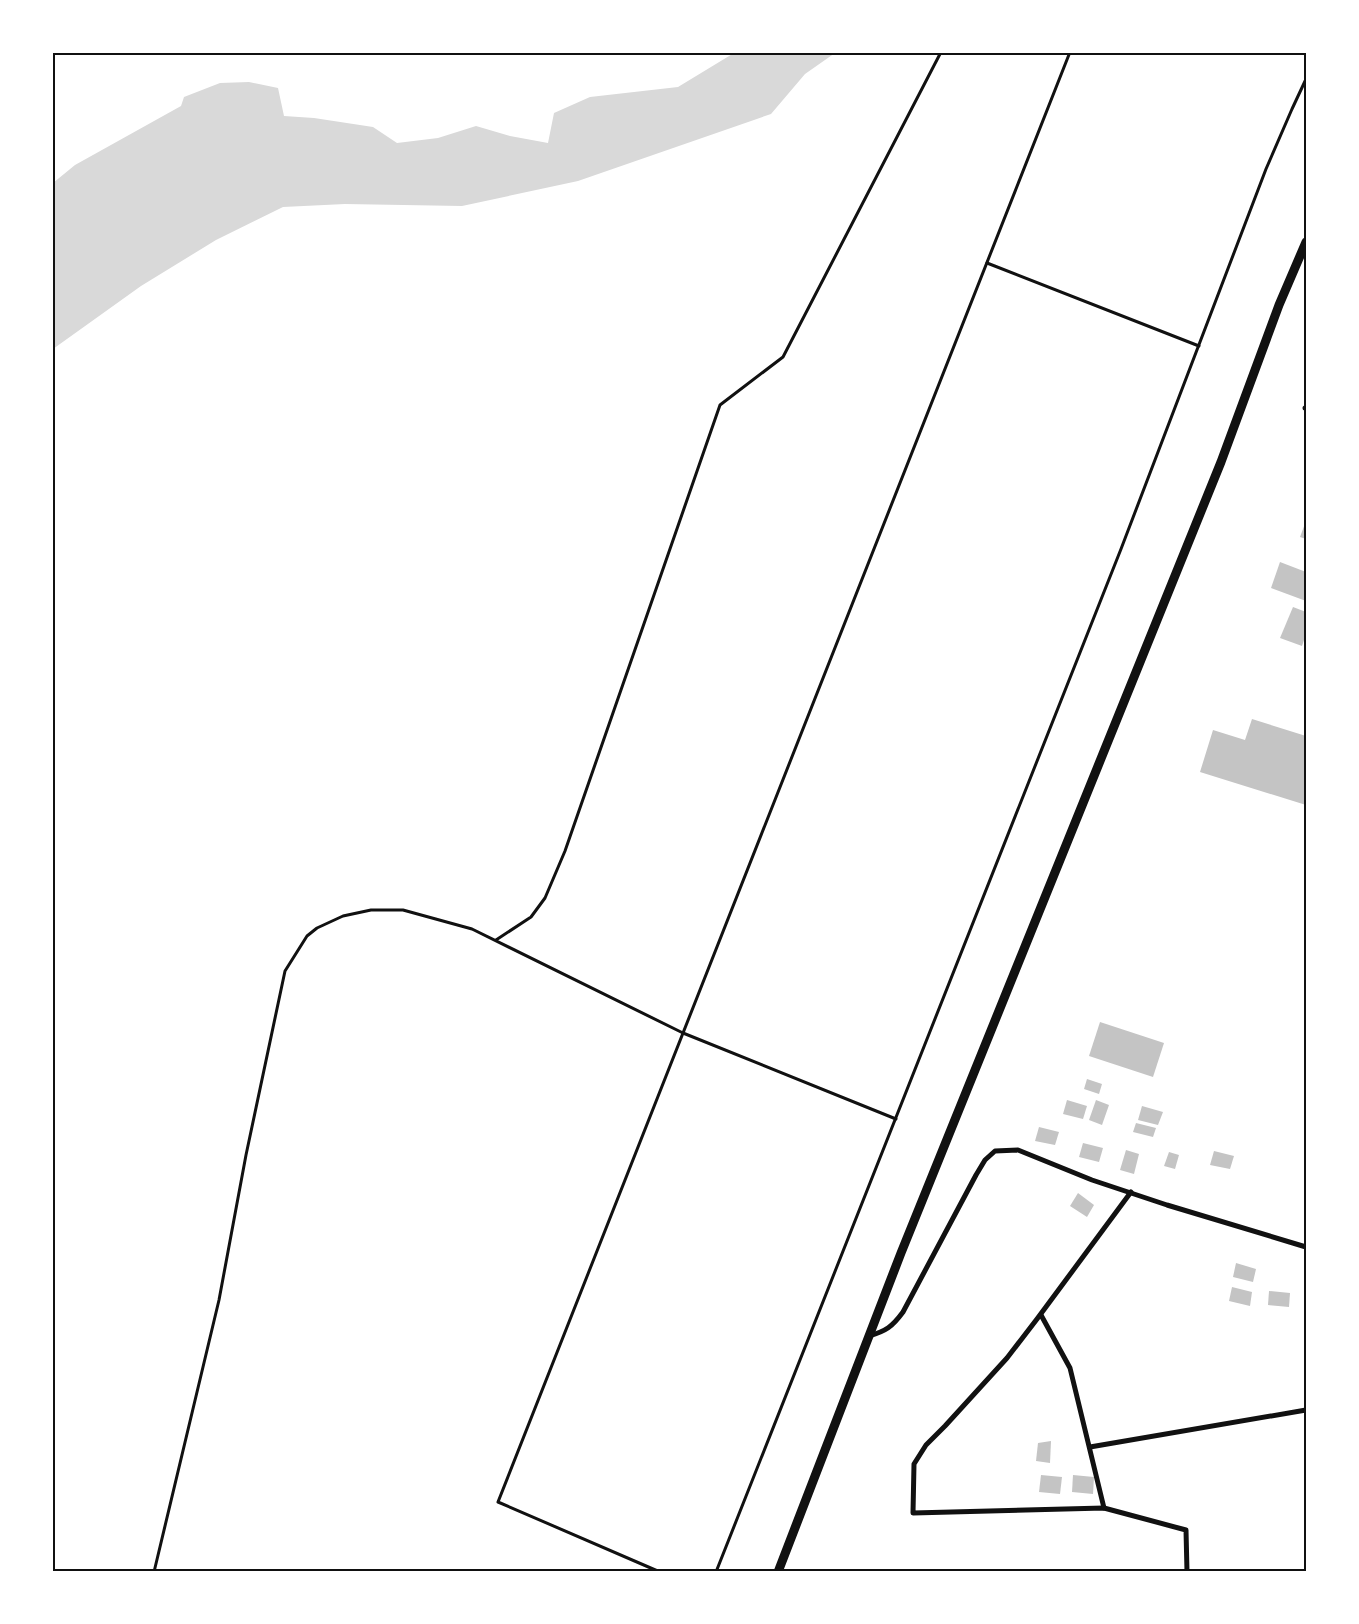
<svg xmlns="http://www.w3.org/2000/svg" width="1359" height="1624" font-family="'Noto Sans',sans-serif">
  <rect width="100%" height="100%" fill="#fff"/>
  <!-- water -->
  <polygon fill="#d9d9d9" points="734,53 835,53 805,74 771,114 578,181 462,206 345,204 283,207 216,240 141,286 53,349 53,183 75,165 181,106 184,97 220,83 249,82 278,88 284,116 314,118 373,127 397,143 438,138 476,126 510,136 548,143 554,113 590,97 678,87"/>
  <!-- building -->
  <g fill="#c4c4c4">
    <polygon points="1306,521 1306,539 1300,537"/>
    <polygon points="1280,562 1306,572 1306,601 1271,588"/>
    <polygon points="1293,607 1306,612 1306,634 1302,646 1280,638"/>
    <polygon points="1252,719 1306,736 1306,805 1200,772 1213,730 1245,740"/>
    <polygon points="1100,1022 1164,1043 1153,1077 1089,1056"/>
    <polygon points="1087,1079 1102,1084 1099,1094 1084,1089"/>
    <polygon points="1067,1100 1087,1106 1083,1119 1063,1114"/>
    <polygon points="1096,1100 1109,1105 1102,1125 1089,1120"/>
    <polygon points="1142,1106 1163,1112 1158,1125 1138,1120"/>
    <polygon points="1136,1123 1156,1128 1153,1137 1133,1132"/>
    <polygon points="1039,1127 1059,1132 1055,1145 1035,1141"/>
    <polygon points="1083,1143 1103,1148 1099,1162 1079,1157"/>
    <polygon points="1126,1150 1139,1154 1134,1174 1120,1170"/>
    <polygon points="1214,1151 1234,1156 1230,1169 1210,1165"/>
    <polygon points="1169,1152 1179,1155 1175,1169 1164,1166"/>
    <polygon points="1078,1193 1094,1205 1087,1217 1070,1206"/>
    <polygon points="1236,1263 1256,1269 1253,1282 1233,1277"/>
    <polygon points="1232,1287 1252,1292 1250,1306 1229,1301"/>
    <polygon points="1269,1291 1290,1293 1289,1307 1268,1305"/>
    <polygon points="1051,1441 1050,1463 1036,1461 1038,1443"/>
    <polygon points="1041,1475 1062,1477 1060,1494 1039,1492"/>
    <polygon points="1073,1475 1094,1477 1093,1494 1072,1492"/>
  </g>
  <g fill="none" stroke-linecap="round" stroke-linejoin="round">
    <!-- service -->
    <g stroke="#111" stroke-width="3">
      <polyline points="987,263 1199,346"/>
      <polyline points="496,940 531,917 545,898 565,851 720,405 783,357 941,52"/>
      <polyline points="154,1572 219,1300 246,1155 285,971 307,936 317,928 343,916 371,910 403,910 472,929 683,1033 896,1119"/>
      <polyline points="660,1572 498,1502 1070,52"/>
      <polyline points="716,1572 1121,549 1266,169 1292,109 1306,79"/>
    </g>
    <!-- minor -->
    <g stroke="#111" stroke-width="5">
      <polyline points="1305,408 1306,408"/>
      <polyline points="1131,1192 1037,1319 1007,1358 945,1426 926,1445 914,1464 913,1513 1104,1508 1186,1530 1187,1572"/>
      <polyline points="1041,1315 1070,1368 1104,1508"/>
      <path d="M869,1336C886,1331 892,1327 903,1312L976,1175L985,1160L995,1151L1018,1150L1092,1180L1167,1205L1306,1247"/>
      <polyline points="1090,1447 1306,1410"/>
    </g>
    <!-- secondary -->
    <polyline stroke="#111" stroke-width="9" points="778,1572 901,1253 1221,462 1279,305 1306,242"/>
  </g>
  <!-- border -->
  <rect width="1359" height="1624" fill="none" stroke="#ffffff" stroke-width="108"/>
  <rect x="54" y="54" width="1251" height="1516" fill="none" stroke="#111" stroke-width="2"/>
</svg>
